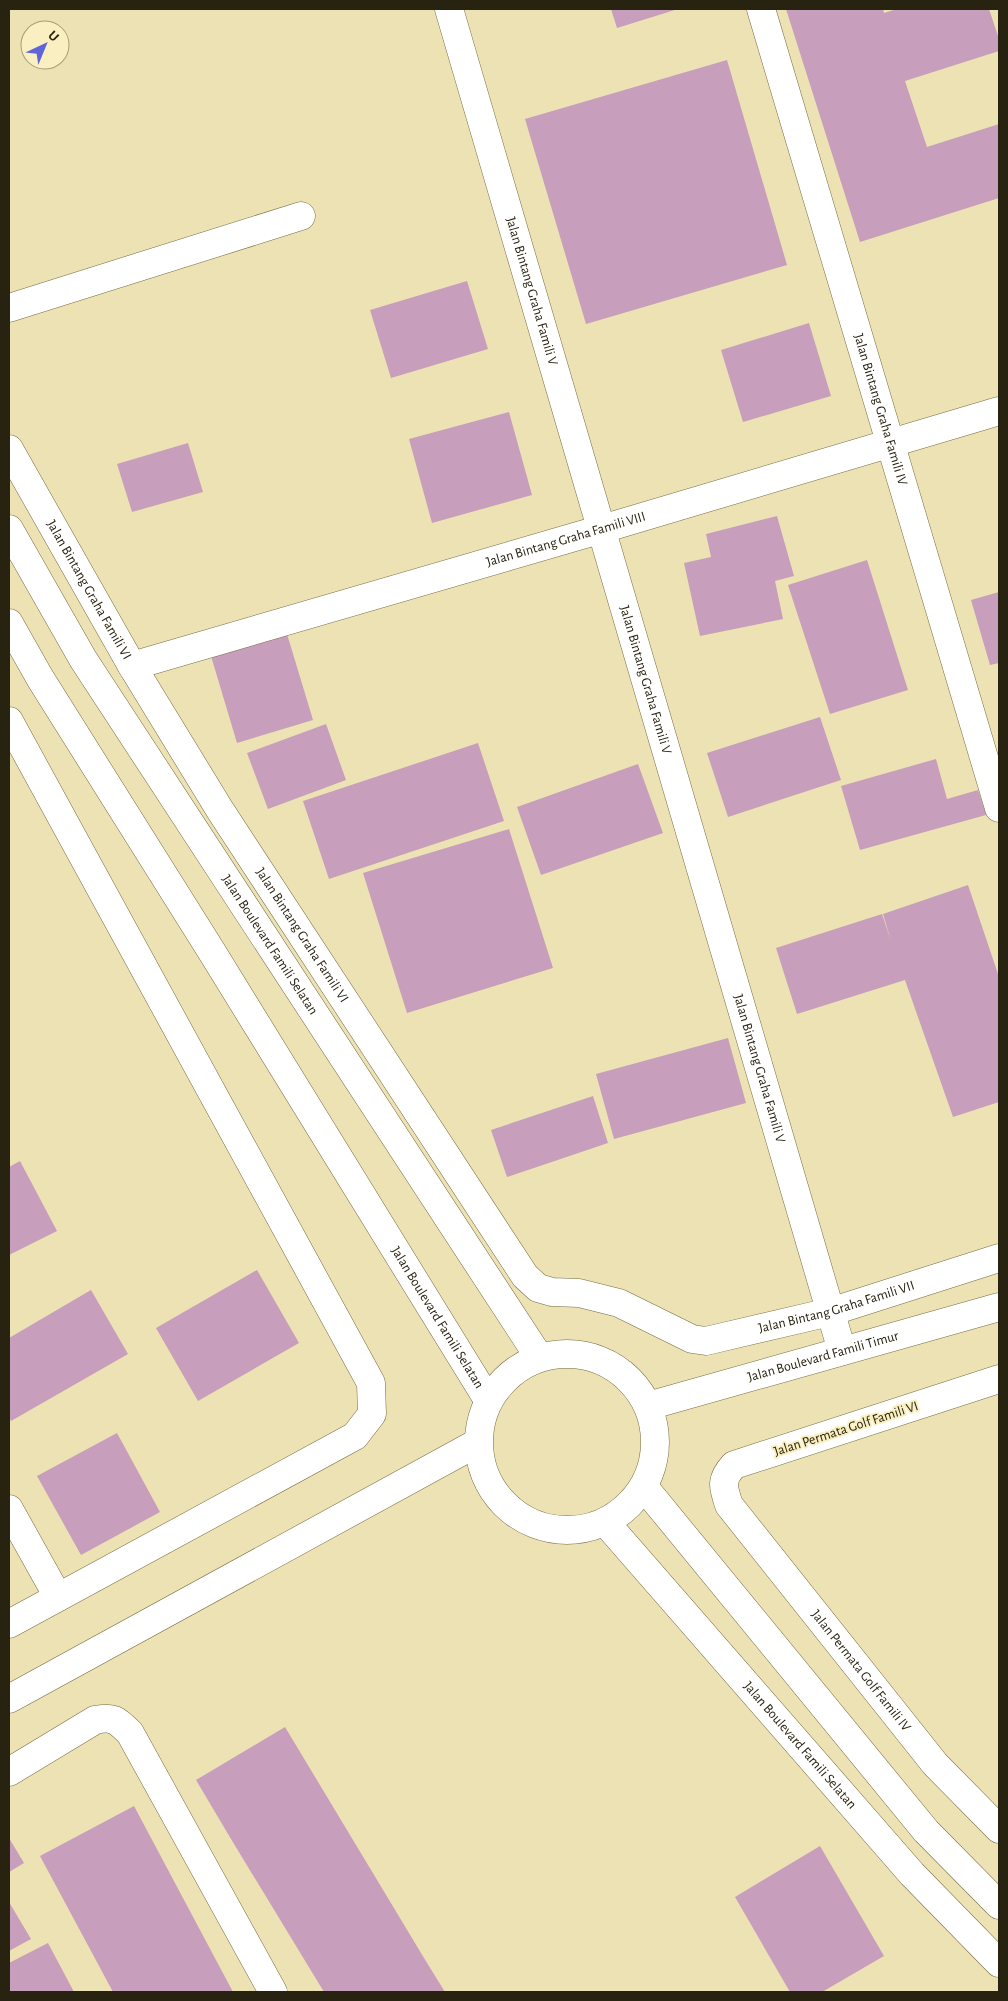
<svg xmlns="http://www.w3.org/2000/svg" width="1008" height="2001" font-family="'Alegreya Sans',sans-serif">
  <rect width="100%" height="100%" fill="#ede2b3"/>
  <!-- building -->
  <g fill="#c79ebb">
    <polygon points="611,9 678,9 617,28"/>
    <polygon points="786,9 883,9 884,13 897,9 989,9 999,39 999,51 905,81 927,147 999,124 999,198 860,242"/>
    <polygon points="727,60 787,265 586,324 525,119"/>
    <polygon points="467,281 488,349 391,378 370,310"/>
    <polygon points="809,323 831,396 743,422 721,350"/>
    <polygon points="509,412 532,495 432,523 409,439"/>
    <polygon points="188,443 203,492 132,512 117,464"/>
    <polygon points="777,516 794,576 775,581 783,619 700,636 684,563 711,557 706,534"/>
    <polygon points="867,560 908,690 830,714 788,585"/>
    <polygon points="999,592 999,663 990,665 971,600"/>
    <polygon points="287,634 313,720 237,743 211,656"/>
    <polygon points="820,717 841,780 728,817 707,753"/>
    <polygon points="326,724 346,780 268,809 247,753"/>
    <polygon points="478,743 504,821 329,879 303,801"/>
    <polygon points="936,759 947,799 978,790 986,815 860,850 841,786"/>
    <polygon points="638,764 663,833 541,875 517,807"/>
    <polygon points="509,829 553,968 407,1013 363,873"/>
    <polygon points="968,885 999,977 999,1102 953,1117 905,980 797,1014 776,948 882,914 891,941 883,914"/>
    <polygon points="728,1038 746,1103 614,1139 596,1074"/>
    <polygon points="593,1096 608,1143 507,1177 491,1130"/>
    <polygon points="20,1161 57,1231 9,1255 9,1167"/>
    <polygon points="257,1270 299,1343 198,1401 156,1328"/>
    <polygon points="91,1290 128,1354 11,1421 9,1417 9,1338"/>
    <polygon points="117,1433 160,1512 81,1555 37,1476"/>
    <polygon points="285,1727 424,1958 445,1992 324,1992 231,1839 196,1780"/>
    <polygon points="134,1806 233,1992 113,1992 40,1856"/>
    <polygon points="9,1838 24,1863 9,1872"/>
    <polygon points="820,1846 884,1956 822,1992 790,1992 735,1897"/>
    <polygon points="9,1902 31,1939 9,1951"/>
    <polygon points="48,1943 74,1992 9,1992 9,1963"/>
  </g>
  <g fill="none" stroke-linecap="round" stroke-linejoin="round">
    <defs>
      <g id="minor">
        <path id="s1" d="M449,9L842,1351"/>
        <path id="s2" d="M761,9L999,808"/>
        <polyline points="9,308 301,216"/>
        <path id="s3" d="M9,449L132,666L220,810L525,1276L538,1288L552,1292L579,1293L619,1303L692,1339L706,1341L830,1312L999,1258"/>
        <path id="s4" d="M9,529L83,659L539,1357"/>
        <path id="s5" d="M9,623L40,678L212,952L488,1400"/>
        <path id="s6" d="M132,666L602,529L999,411"/>
        <polyline points="9,721 371,1383 372,1414 355,1436 9,1624"/>
        <circle cx="567" cy="1442" r="88"/>
        <path id="s7" d="M999,1379L734,1465C720,1480 723,1487 729,1505L935,1764L999,1829"/>
        <path id="s8" d="M648,1406L999,1307"/>
        <polyline points="644,1487 926,1831 999,1905"/>
        <polyline points="9,1509 58,1597"/>
        <path id="s9" d="M606,1523L912,1874L999,1963"/>
        <polyline points="9,1699 477,1443"/>
        <path d="M9,1772L95,1720C113,1716 117,1720 130,1733L273,1992"/>
      </g>
    </defs>
    <!-- minor casing -->
    <use href="#minor" stroke="#766c41" stroke-width="29"/>
    <!-- minor -->
    <use href="#minor" stroke="#fff" stroke-width="28"/>
  </g>
  <g text-anchor="middle" dominant-baseline="central" stroke-width="4" stroke-linejoin="round" paint-order="stroke">
    <!-- street labels -->
    <g font-size="14" fill="#272310" stroke="#faefc0">
      <text stroke="none"><textPath href="#s1" startOffset="294">Jalan Bintang Graha Famili V</textPath></text>
      <text stroke="none"><textPath href="#s2" startOffset="418">Jalan Bintang Graha Famili IV</textPath></text>
      <text stroke="none"><textPath href="#s6" startOffset="452">Jalan Bintang Graha Famili VIII</textPath></text>
      <text stroke="none"><textPath href="#s3" startOffset="162">Jalan Bintang Graha Famili VI</textPath></text>
      <text stroke="none"><textPath href="#s1" startOffset="699">Jalan Bintang Graha Famili V</textPath></text>
      <text stroke="none"><textPath href="#s3" startOffset="568">Jalan Bintang Graha Famili VI</textPath></text>
      <text stroke="none"><textPath href="#s4" startOffset="491">Jalan Boulevard Famili Selatan</textPath></text>
      <text stroke="none"><textPath href="#s1" startOffset="1104">Jalan Bintang Graha Famili V</textPath></text>
      <text stroke="none"><textPath href="#s3" startOffset="1306">Jalan Bintang Graha Famili VII</textPath></text>
      <text stroke="none"><textPath href="#s5" startOffset="816">Jalan Boulevard Famili Selatan</textPath></text>
      <text stroke="none"><textPath href="#s8" startOffset="182">Jalan Boulevard Famili Timur</textPath></text>
      <text transform="translate(846 1429) rotate(-18)">Jalan Permata Golf Famili VI</text>
      <text stroke="none"><textPath href="#s7" startOffset="534">Jalan Permata Golf Famili IV</textPath></text>
      <text stroke="none"><textPath href="#s9" startOffset="295">Jalan Boulevard Famili Selatan</textPath></text>
    </g>
  </g>
  <!-- border -->
  <rect width="1008" height="2001" fill="none" stroke="#272310" stroke-width="20"/>
  <!-- north arrow -->
  <g transform="translate(45 45) rotate(44)"><circle r="24" fill="#faefc0" stroke="#a69d7a"/>
  <path d="M0-4L9 19L0 12L-9 19Z" fill="#5e64dc"/>
  <text y="-8" font-size="14" font-weight="bold" text-anchor="middle" fill="#272310">U</text>
  </g>
</svg>
